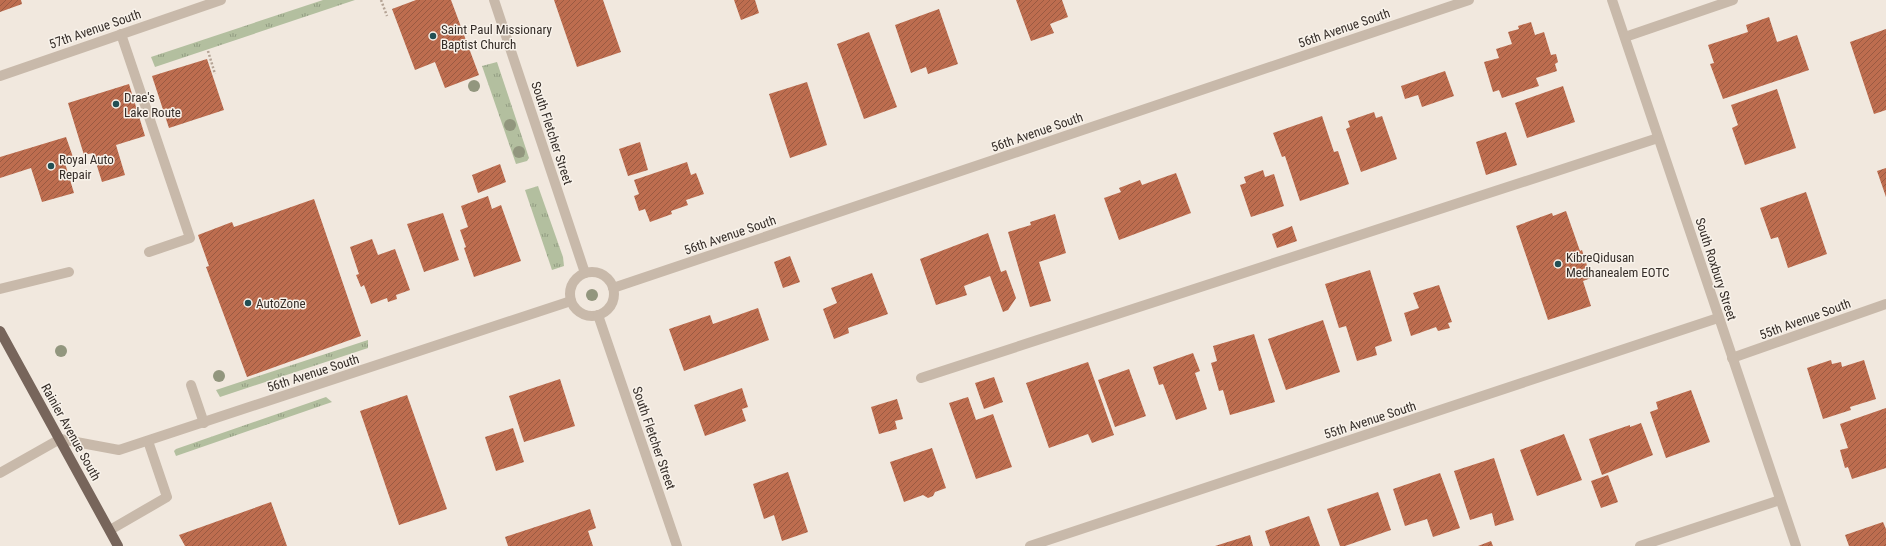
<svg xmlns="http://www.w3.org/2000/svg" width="1886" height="546" font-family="'Roboto Condensed',sans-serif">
  <defs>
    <pattern id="grass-tufts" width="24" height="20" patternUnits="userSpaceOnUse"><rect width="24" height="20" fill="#b3bf9f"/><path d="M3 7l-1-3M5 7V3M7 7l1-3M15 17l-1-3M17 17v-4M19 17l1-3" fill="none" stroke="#929c82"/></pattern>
    <pattern id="building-hatch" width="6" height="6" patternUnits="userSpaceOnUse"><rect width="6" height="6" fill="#bd6d4f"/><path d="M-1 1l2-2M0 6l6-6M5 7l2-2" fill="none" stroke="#9a5a42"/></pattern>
  </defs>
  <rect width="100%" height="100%" fill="#f1e8de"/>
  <!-- grass -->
  <g fill="url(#grass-tufts)">
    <polygon points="323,0 355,0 155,67 151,57"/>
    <polygon points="497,62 529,158 527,161 516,164 482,66"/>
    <polygon points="538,186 563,257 564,266 552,270 525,190"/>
    <polygon points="368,340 368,348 220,397 216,390"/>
    <polygon points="326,397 332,402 176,456 174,451 176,449"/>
  </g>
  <!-- building -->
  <g fill="url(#building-hatch)">
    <polygon points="0,0 21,0 22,4 0,12"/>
    <polygon points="416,0 451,0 479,75 445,88 435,62 415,70 392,9"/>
    <polygon points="554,0 603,0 621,52 577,67"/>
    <polygon points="734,0 755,0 759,13 741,20"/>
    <polygon points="1016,0 1062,0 1068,17 1050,24 1054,33 1031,41"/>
    <polygon points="939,9 958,64 928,74 926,67 911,73 895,25"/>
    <polygon points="1769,17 1777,42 1797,35 1809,70 1723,99 1710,64 1714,63 1708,45 1748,32 1746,25"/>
    <polygon points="1531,22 1535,35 1544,32 1551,55 1556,54 1558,62 1555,64 1557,71 1536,78 1539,86 1502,98 1499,90 1493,92 1484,62 1499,58 1496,49 1512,44 1508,32 1519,29 1518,26"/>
    <polygon points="1886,29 1886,110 1874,114 1850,42"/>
    <polygon points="869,32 897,107 864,119 837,44"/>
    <polygon points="207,59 224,110 169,128 152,76"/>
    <polygon points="1445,71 1454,96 1422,107 1418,95 1405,99 1401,86"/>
    <polygon points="807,82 827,145 790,158 769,94"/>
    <polygon points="129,84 145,136 116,145 125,175 102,182 93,153 84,155 68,103"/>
    <polygon points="1563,86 1575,122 1527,138 1515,103"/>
    <polygon points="1777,89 1796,148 1745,165 1732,128 1738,125 1731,105"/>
    <polygon points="1374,112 1376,118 1382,116 1397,159 1361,172 1346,129 1350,127 1348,121"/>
    <polygon points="1322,116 1334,152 1338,151 1349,184 1300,201 1285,156 1282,157 1273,133"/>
    <polygon points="1506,132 1517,165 1486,175 1476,142"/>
    <polygon points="66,137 73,157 64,160 74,193 42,202 31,168 0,178 0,157"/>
    <polygon points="640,142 648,170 628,176 619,149"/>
    <polygon points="687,162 691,175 696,173 704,194 686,200 688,205 671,211 672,214 650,222 645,209 639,211 634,196 639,194 634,180"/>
    <polygon points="500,164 506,182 478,193 472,175"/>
    <polygon points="1886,168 1886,197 1877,171"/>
    <polygon points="1263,170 1265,177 1274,174 1284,206 1251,217 1240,185 1246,183 1244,177"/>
    <polygon points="1176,173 1191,213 1119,240 1104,198 1121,192 1119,188 1140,180 1142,185"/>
    <polygon points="1806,192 1827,254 1788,268 1778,237 1771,239 1760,208"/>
    <polygon points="488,196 492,209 501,205 521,261 474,277 464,248 466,247 460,230 468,227 461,206"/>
    <polygon points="314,199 361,336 247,377 206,267 209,266 198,235 232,222 234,227"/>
    <polygon points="1566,211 1580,251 1582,250 1591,278 1583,281 1591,306 1548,320 1516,226 1552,213 1553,216"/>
    <polygon points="443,213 459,260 424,272 407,224"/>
    <polygon points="1055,214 1066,253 1039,262 1051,301 1030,307 1008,232 1031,225 1030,222"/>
    <polygon points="1292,226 1297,241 1277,248 1272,234"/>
    <polygon points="988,233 1001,272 1006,270 1016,298 1008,310 1003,312 990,276 964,286 967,295 936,305 920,259"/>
    <polygon points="372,239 378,255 395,249 410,290 396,295 397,299 388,302 387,298 371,304 364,285 361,287 356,275 359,274 350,247"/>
    <polygon points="790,256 800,282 783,288 774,262"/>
    <polygon points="1370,270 1392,341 1375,347 1377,355 1357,361 1346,326 1339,328 1325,284"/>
    <polygon points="872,273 888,314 848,328 849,333 834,339 823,309 837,303 831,288"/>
    <polygon points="1439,285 1452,322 1448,323 1450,328 1438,331 1436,327 1411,336 1404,313 1419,308 1413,293"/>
    <polygon points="758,308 769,340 684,371 669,329 710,315 713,324"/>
    <polygon points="1323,320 1340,372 1286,390 1268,339"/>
    <polygon points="1254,334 1275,402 1230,415 1223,390 1219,391 1211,363 1217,361 1213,346"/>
    <polygon points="1193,353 1200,371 1195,373 1207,409 1176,420 1163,384 1159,385 1153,367"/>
    <polygon points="1831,360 1832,364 1841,362 1842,367 1864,360 1876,399 1850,407 1851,410 1823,419 1807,368"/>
    <polygon points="1088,362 1114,435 1092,443 1088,434 1049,448 1026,383"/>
    <polygon points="1129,369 1146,416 1115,427 1098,380"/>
    <polygon points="994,377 1003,402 984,409 975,383"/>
    <polygon points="560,379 575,426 524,442 509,396"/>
    <polygon points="742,388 748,407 742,409 746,421 705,436 694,405"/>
    <polygon points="1691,390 1710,442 1666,458 1650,412 1658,409 1656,402"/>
    <polygon points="407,395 447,509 399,525 360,411"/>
    <polygon points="968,397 976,420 993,414 1012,467 976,479 949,403"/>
    <polygon points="897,399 903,419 895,421 897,429 879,434 871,407"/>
    <polygon points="1886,408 1886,468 1852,479 1848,467 1845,468 1840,450 1848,448 1840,424"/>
    <polygon points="1641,423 1653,455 1602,475 1589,439 1630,425 1630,427"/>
    <polygon points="513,428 524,462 496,471 485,437"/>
    <polygon points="1564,434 1582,480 1537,496 1520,450"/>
    <polygon points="932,448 946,488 935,492 933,496 928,498 923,495 904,502 890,462"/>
    <polygon points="1494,458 1514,520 1495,526 1492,513 1470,520 1454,471"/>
    <polygon points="788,472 808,532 782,541 774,515 764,519 753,484"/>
    <polygon points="1440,473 1460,528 1433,537 1427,519 1405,526 1393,489"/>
    <polygon points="1608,475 1618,502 1601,508 1591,481"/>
    <polygon points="1378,492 1391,530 1345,546 1340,546 1327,509"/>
    <polygon points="271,502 287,546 185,546 179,535"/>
    <polygon points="590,509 596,528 588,531 593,546 508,546 505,537"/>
    <polygon points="1309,516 1320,546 1270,546 1265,531"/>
    <polygon points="1883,522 1886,529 1886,546 1849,546 1845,535"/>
    <polygon points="1250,535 1253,546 1215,546"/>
    <polygon points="1491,541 1493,546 1478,546"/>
  </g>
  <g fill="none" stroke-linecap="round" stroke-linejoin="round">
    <!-- path -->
    <g stroke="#b4a395" stroke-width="2.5" stroke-dasharray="2 2" stroke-linecap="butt">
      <polyline points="381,0 387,16"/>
      <polyline points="208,51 215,74"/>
    </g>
    <!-- service -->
    <g stroke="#c8b9aa" stroke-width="10">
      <polyline points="121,34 190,238 149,252"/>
      <polyline points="0,289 69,272"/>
      <polyline points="921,378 1658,138"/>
      <polyline points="191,385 204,423"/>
      <polyline points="110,530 167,497 148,441"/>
      <polyline points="1640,546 1780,500"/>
    </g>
    <!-- minor -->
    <g stroke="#c8b9aa" stroke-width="10">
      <polyline points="494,0 585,273"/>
      <polyline points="1625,37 1733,0"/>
      <circle cx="592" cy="294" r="22"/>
      <polyline points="613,288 1469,0"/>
      <polyline points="598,315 677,546"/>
      <polyline points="1732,358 1886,304"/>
      <polyline points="60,439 119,450 571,301"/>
      <polyline points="1030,546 1718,318"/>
    </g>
    <!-- tertiary -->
    <g stroke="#c8b9aa" stroke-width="10">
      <polyline points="1612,0 1796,546"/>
      <polyline points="0,76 221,0"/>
      <polyline points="0,473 60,439"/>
    </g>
    <!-- primary -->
    <polyline stroke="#77655b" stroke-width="10" points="0,331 118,546"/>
  </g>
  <!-- trees -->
  <g fill="#92967e">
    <circle cx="474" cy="86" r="6"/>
    <circle cx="510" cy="125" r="6"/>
    <circle cx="519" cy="152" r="6"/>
    <circle cx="592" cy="295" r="6"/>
    <circle cx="61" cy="351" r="6"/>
    <circle cx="219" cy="376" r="6"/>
  </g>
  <!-- markers -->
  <g fill="#225055" stroke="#f8f2ea" stroke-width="1.5">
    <circle cx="433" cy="36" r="4"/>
    <circle cx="116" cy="104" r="4"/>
    <circle cx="51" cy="166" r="4"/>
    <circle cx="1558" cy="264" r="4"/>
    <circle cx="248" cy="303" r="4"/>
  </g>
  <g text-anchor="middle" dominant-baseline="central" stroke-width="3" stroke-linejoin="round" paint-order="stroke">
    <!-- street labels -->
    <g font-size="13" fill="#362e29" stroke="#f8f2ea">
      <text transform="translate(1344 28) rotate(-19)">56th Avenue South</text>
      <text transform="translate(95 29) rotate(-19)">57th Avenue South</text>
      <text transform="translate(1037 132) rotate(-19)">56th Avenue South</text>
      <text transform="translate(552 133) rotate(72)">South Fletcher Street</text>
      <text transform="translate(730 235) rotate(-19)">56th Avenue South</text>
      <text transform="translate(1716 269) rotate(72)">South Roxbury Street</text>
      <text transform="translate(1805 319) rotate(-20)">55th Avenue South</text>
      <text transform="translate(313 373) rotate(-18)">56th Avenue South</text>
      <text transform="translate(1370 420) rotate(-18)">55th Avenue South</text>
      <text transform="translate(71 432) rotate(61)">Rainier Avenue South</text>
      <text transform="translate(654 438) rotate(71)">South Fletcher Street</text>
    </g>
    <!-- poi labels -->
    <g font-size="13" fill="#362e29" stroke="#f8f2ea" text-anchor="start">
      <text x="441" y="29">Saint Paul Missionary<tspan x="441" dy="15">Baptist Church</tspan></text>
      <text x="124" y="97">Drae's<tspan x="124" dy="15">Lake Route</tspan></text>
      <text x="59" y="159">Royal Auto<tspan x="59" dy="15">Repair</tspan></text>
      <text x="1566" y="257">KibreQidusan<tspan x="1566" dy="15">Medhanealem EOTC</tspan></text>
      <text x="256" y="303">AutoZone</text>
    </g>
  </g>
</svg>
